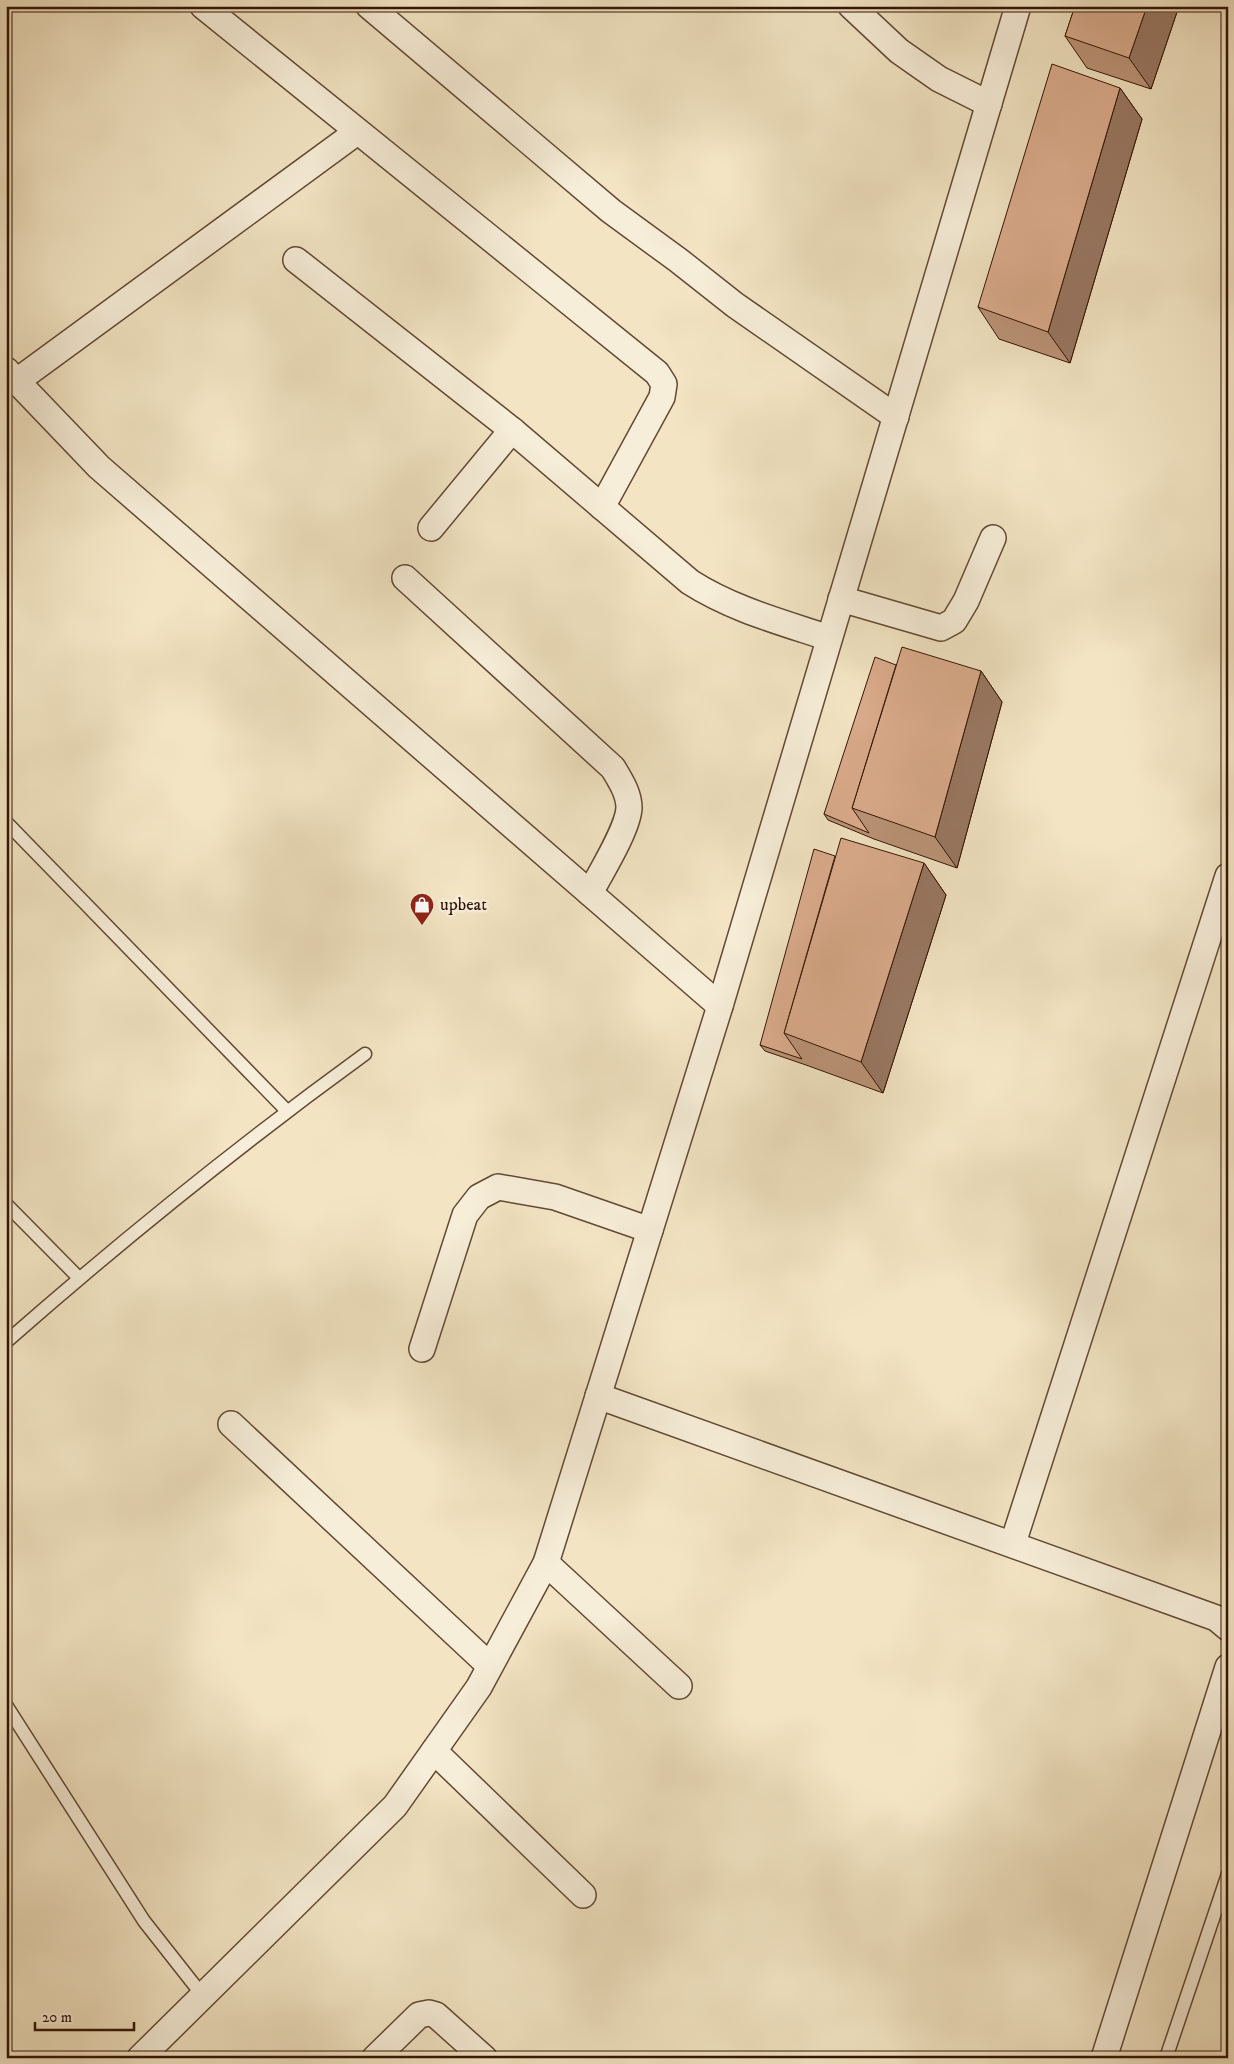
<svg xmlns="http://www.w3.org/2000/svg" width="1234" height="2064" font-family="'IM FELL DW Pica',serif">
  <rect width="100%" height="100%" fill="#f3e5c4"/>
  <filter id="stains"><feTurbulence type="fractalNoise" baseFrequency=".004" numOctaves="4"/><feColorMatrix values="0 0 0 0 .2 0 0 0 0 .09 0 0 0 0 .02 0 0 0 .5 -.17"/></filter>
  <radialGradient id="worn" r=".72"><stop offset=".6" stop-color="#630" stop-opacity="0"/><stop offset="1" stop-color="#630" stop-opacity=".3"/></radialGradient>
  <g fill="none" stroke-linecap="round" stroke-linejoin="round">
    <defs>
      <g id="service">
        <polyline points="6,822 287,1111"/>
        <polyline points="6,1204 79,1278"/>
        <path d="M6,1342C121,1241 241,1144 365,1054"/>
        <polyline points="6,1705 144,1921 203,1996"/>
        <polyline points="1166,2058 1228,1874"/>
      </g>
      <g id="minor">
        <polyline points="203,6 657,373 664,384 662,397 602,507"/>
        <polyline points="369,6 611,211 678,260 735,305 896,417"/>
        <polyline points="851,6 899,51 939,79 989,104"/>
        <path d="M296,260L512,430L690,582C732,609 781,622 829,638"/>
        <polyline points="6,370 99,467 720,1006"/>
        <polyline points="17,381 357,132"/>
        <polyline points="431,528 512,430"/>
        <path d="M405,578L613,768C620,780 629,793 629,808C628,829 601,872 590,893"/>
        <polyline points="841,599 941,628 954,621 966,601 993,538"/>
        <polyline points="422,1349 465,1215 479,1197 498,1187 555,1197 650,1230"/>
        <polyline points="598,1396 1216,1618 1228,1628"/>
        <polyline points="231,1424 490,1666"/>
        <polyline points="1013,1543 1228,876"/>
        <polyline points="546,1563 679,1686"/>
        <polyline points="434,1751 583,1895"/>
        <polyline points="140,2058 395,1806 479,1687 546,1563 720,1006 1018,6"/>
        <polyline points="375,2058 419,2015 429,2013 436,2015 484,2058"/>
        <polyline points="1104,2058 1228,1667"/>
      </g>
    </defs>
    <!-- service casing -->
    <use href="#service" stroke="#634934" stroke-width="15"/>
    <!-- minor casing -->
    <use href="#minor" stroke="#634934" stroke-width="28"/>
    <!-- service -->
    <use href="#service" stroke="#f7eed9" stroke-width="12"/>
    <!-- minor -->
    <use href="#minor" stroke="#f7eed9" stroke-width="25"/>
  </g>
  <!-- wall -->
  <g fill="#bc9479" stroke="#331504">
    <polygon points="1075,6 1179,6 1151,89 1087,68 1065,36"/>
    <polygon points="1120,88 1142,119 1070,363 999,339 978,307"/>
    <polygon points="896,665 981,671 1002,702 957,868 874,839 828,820 824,814"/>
    <polygon points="924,863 946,895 883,1093 806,1065 765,1051 760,1045"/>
  </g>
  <!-- shaded-wall -->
  <g fill="#997863" stroke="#331504">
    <polygon points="1147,6 1179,6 1151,89 1129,58"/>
    <polygon points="1120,88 1142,119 1070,363 1048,332"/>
    <polygon points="981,671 1002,702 957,868 935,837"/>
    <polygon points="924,863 946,895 883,1093 861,1062"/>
  </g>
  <!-- building -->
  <g fill="#dbac8d" stroke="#331504">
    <polygon points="1075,6 1147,6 1129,58 1065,36"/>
    <polygon points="1052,64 1120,88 1048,332 978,307"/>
    <polygon points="902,647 981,671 935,837 852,808"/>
    <polygon points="875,657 896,665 852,808 869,833 824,814"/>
    <polygon points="841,838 924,863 861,1062 784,1033"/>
    <polygon points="814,849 835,856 784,1033 802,1059 760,1045"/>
  </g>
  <!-- icons -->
  <defs>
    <symbol id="shop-pin" viewBox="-11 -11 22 30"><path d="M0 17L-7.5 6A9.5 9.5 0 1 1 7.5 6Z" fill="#8f2418" stroke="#f7eed9"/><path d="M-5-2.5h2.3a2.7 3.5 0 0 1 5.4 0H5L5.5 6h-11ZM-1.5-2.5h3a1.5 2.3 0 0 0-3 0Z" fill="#fff"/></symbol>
  </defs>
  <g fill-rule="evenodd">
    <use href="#shop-pin" x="408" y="891" width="28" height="38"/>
  </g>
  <g text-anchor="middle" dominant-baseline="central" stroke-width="5" stroke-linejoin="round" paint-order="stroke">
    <!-- poi labels -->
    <g font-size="18" fill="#331504" stroke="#f7eed9" text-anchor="start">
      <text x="440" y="905">upbeat</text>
    </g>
  </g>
  <!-- margin -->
  <rect width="1234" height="2064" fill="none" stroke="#f3e5c4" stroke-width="25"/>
  <rect x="8" y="8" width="1219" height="2049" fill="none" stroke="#331504" stroke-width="2.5"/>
  <rect x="12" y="12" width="1209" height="2039" fill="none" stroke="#331504"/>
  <!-- scale -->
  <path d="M35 2022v8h99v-8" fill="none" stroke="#331504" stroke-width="2.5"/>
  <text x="42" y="2022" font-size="15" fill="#331504" stroke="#f7eed9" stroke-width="4" paint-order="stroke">20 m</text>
  <rect width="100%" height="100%" filter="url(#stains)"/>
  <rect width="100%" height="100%" fill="url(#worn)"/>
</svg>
